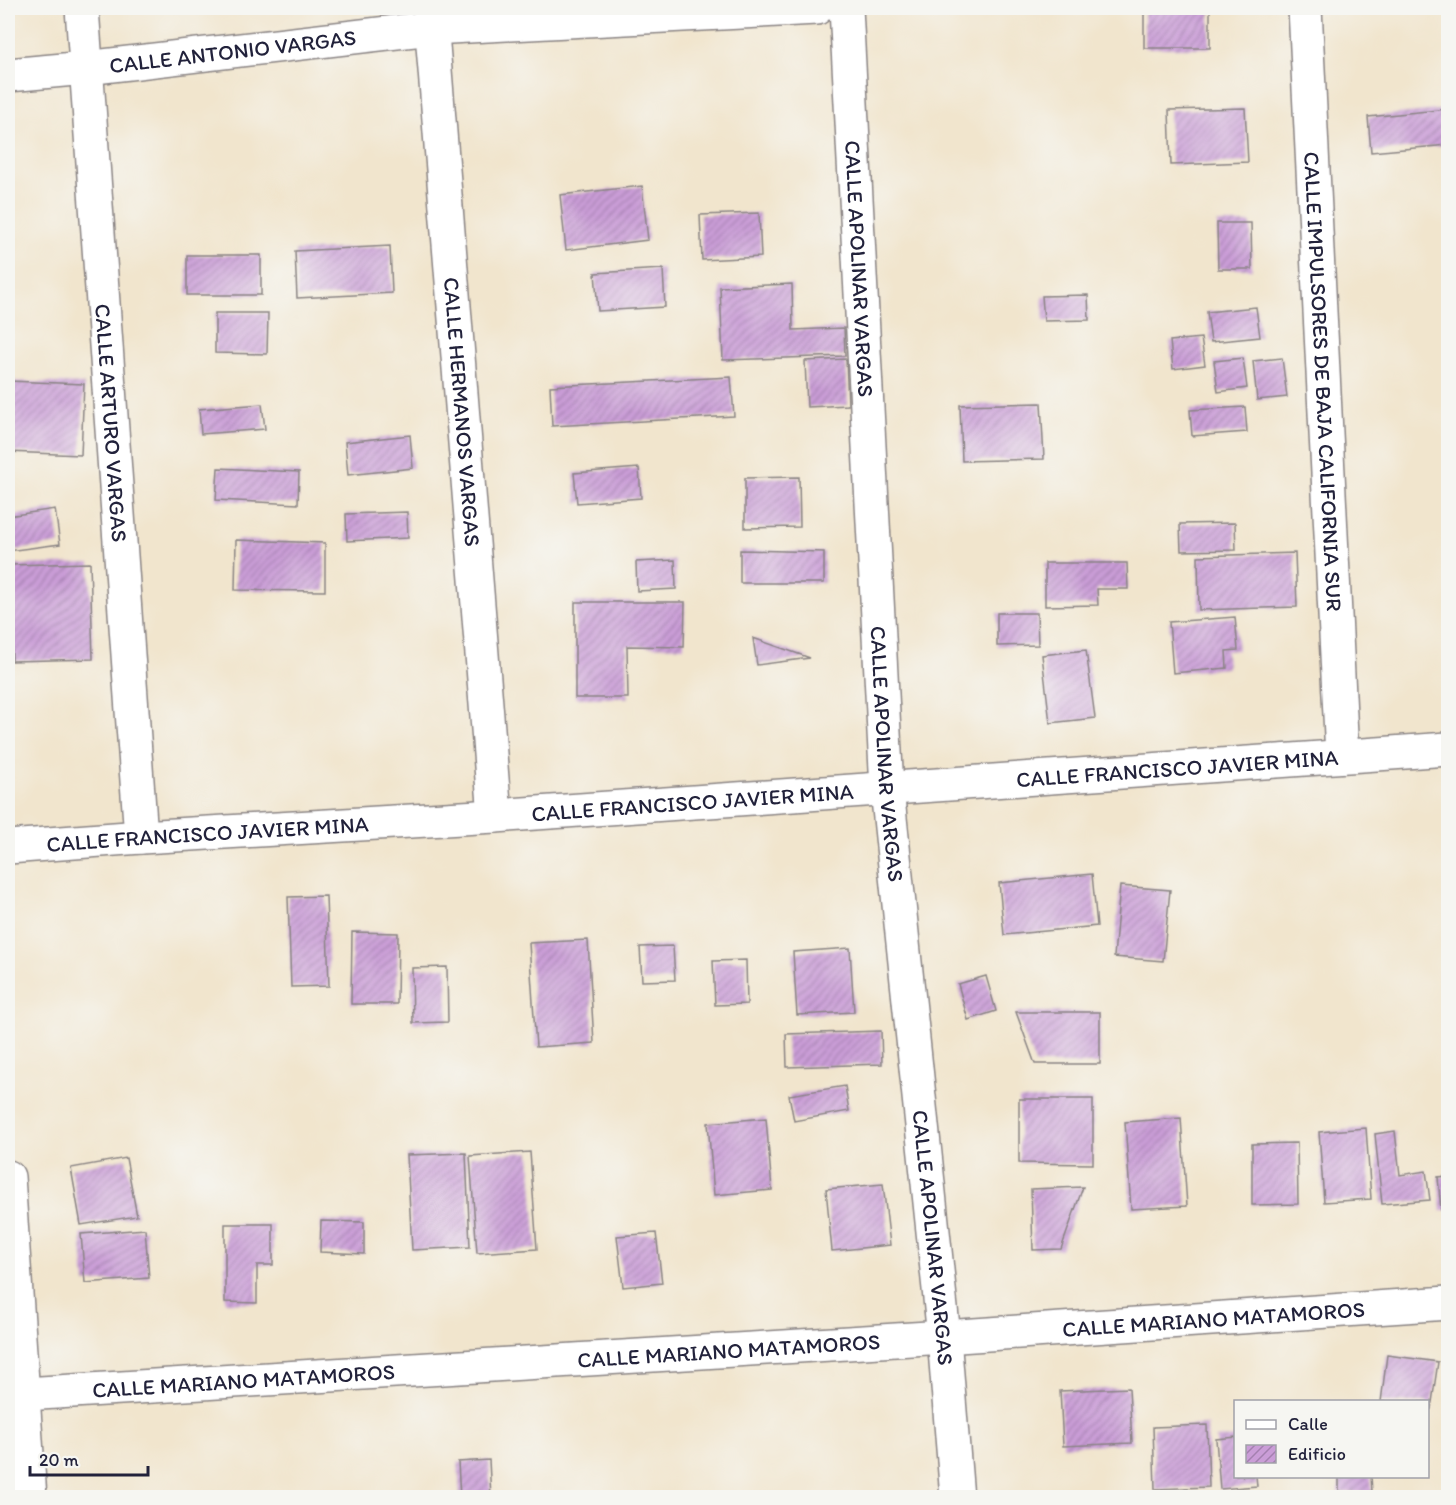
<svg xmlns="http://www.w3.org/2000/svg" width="1456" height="1505" font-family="Itim,sans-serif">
  <defs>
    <pattern id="building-hatch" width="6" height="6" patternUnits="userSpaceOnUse" patternTransform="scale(1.5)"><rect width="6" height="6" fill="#ca9dd7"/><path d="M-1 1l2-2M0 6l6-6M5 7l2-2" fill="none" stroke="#a480b0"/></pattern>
  </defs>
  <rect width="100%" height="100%" fill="#f6f6f2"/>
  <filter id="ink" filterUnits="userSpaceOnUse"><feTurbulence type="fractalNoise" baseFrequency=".0167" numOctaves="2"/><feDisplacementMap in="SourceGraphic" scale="12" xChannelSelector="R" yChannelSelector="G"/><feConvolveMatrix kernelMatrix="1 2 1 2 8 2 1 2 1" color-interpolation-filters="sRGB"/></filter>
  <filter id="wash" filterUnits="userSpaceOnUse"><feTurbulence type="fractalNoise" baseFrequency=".008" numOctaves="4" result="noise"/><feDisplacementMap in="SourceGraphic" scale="24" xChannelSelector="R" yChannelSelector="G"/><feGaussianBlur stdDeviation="1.35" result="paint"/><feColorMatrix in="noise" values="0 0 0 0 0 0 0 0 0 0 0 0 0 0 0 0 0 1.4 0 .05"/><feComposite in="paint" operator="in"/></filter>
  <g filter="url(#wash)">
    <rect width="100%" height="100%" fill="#f1e5cd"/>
    <g id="blocks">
      <!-- building -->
      <g fill="url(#building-hatch)">
        <rect x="1144" y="8" width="66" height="40"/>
        <polygon points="1245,108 1248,162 1171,165 1169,110"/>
        <polygon points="1448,109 1448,145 1371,152 1368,117"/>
        <polygon points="642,186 648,240 566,250 560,195"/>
        <polygon points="759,213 761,257 702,260 700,215"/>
        <polygon points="1217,223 1251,223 1252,269 1218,269"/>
        <polygon points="390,246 392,293 297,298 295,251"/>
        <rect x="187" y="255" width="74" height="40"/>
        <polygon points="663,269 665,307 598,311 595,273"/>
        <polygon points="792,284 793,330 844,328 845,356 723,360 720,287"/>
        <polygon points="1088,295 1089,320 1044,321 1042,296"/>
        <polygon points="1256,307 1260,337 1211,342 1207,312"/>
        <polygon points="215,313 268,313 267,354 215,353"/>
        <polygon points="1201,338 1205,365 1173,369 1170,341"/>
        <polygon points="1243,358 1247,388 1218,392 1214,361"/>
        <polygon points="1282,358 1287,397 1257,400 1253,361"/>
        <polygon points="846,359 848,405 807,407 805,361"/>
        <polygon points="731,377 734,416 552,426 550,386"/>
        <polygon points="8,381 84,384 81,455 8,452 10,416 8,416"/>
        <polygon points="1041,403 1044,459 962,461 960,405"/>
        <polygon points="262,404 265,429 201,434 199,409"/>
        <polygon points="1245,407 1247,432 1192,436 1190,410"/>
        <polygon points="410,435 413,468 348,475 345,442"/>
        <polygon points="218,468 299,472 298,504 216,500"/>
        <polygon points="639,468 641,498 577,503 574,473"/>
        <polygon points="799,477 800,527 745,528 745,478"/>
        <polygon points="55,509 60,544 8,551 8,516"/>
        <polygon points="407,512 408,538 347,541 346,514"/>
        <polygon points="1235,523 1236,550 1181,551 1180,524"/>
        <polygon points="236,540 325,543 325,591 235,590"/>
        <polygon points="740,550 824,552 824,583 740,583"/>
        <polygon points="1295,553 1297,607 1199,610 1198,556"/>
        <polygon points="675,560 676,589 637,591 636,562"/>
        <polygon points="90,563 93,659 12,661 9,565"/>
        <polygon points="1045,563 1127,563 1128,589 1097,589 1098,605 1045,606"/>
        <polygon points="575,602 685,602 684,647 627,646 628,698 575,698"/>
        <polygon points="997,613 1037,613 1038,645 997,646"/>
        <polygon points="1235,617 1238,650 1226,651 1227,668 1173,673 1169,622"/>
        <polygon points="753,638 810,658 757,665"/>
        <polygon points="1086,650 1095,718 1050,723 1042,655"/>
        <polygon points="1092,874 1097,926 1004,935 999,883"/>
        <polygon points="1120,886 1170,890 1163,961 1114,957"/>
        <polygon points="326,896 329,986 291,987 288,897"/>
        <polygon points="352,932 398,933 397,1004 351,1004"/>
        <polygon points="588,940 594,1043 536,1047 529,943"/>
        <polygon points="673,946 675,980 642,981 640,947"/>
        <polygon points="850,948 854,1012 797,1015 793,952"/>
        <polygon points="746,960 747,1004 715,1005 713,961"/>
        <polygon points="447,967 448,1022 413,1023 412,968"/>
        <polygon points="986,976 996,1011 968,1020 958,984"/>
        <polygon points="1016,1012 1100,1012 1100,1064 1035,1064"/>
        <polygon points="881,1031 882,1064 787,1067 786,1034"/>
        <polygon points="845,1086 849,1111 794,1121 789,1095"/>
        <polygon points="1019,1099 1093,1099 1093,1164 1019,1163"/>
        <polygon points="766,1118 772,1190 714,1195 708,1123"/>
        <polygon points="1181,1118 1187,1206 1131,1209 1125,1122"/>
        <polygon points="1366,1128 1371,1199 1324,1202 1319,1132"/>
        <polygon points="1395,1131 1400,1175 1426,1171 1430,1200 1382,1204 1375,1134"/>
        <polygon points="1297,1143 1298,1204 1252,1205 1252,1144"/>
        <polygon points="530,1152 537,1249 477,1253 470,1156"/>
        <polygon points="466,1153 470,1247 412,1250 407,1155"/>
        <polygon points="126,1158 137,1216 81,1225 71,1168"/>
        <polygon points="1448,1176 1448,1210 1441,1210 1438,1177"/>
        <polygon points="883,1184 890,1245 832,1251 826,1189"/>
        <polygon points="1083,1187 1061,1249 1033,1250 1031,1189"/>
        <polygon points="321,1221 364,1222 364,1254 320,1252"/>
        <polygon points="225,1224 273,1224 273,1265 257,1265 257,1303 225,1302"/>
        <polygon points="145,1229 149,1278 85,1283 81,1234"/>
        <polygon points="656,1233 662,1283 623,1287 617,1236"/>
        <polygon points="1387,1355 1438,1362 1431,1409 1428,1409 1428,1402 1381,1402"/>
        <polygon points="1129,1388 1132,1443 1063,1446 1060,1391"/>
        <polygon points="1207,1425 1209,1487 1155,1489 1153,1427"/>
        <polygon points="1236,1437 1236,1476 1256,1476 1257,1486 1220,1489 1216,1439"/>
        <polygon points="489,1460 491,1498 460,1498 458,1462"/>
        <polygon points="1339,1476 1371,1476 1372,1492 1339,1493"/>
      </g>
    </g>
  </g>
  <g filter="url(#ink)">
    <use href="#blocks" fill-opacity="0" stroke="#8a8484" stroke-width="1.5"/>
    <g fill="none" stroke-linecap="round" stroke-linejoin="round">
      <defs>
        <g id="street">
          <path id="s1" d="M82,8L141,837"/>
          <path id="s2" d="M430,8L495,816"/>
          <path id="s3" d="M846,8L887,789L944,1337L957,1498"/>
          <path id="s4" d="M1305,8L1342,756"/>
          <path id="s5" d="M8,75L86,68L431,28L817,8"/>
          <path id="s6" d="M8,847L141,837L495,816L1448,749"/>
          <polyline points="8,1177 30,1498"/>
          <path id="s7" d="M8,1395L944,1337L1448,1303"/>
        </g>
      </defs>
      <!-- street casing -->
      <use href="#street" stroke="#8a8484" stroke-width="36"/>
      <!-- street -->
      <use href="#street" stroke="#fff" stroke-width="33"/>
    </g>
  </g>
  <g text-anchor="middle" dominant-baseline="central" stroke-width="4.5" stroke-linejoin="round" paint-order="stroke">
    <!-- street labels -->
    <g font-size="22" fill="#22223b" stroke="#f6f6f2">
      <text stroke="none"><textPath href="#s5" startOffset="226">CALLE ANTONIO VARGAS</textPath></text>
      <text stroke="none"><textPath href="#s3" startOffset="261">CALLE APOLINAR VARGAS</textPath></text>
      <text stroke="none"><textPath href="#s4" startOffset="374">CALLE IMPULSORES DE BAJA CALIFORNIA SUR</textPath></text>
      <text stroke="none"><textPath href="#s2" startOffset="405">CALLE HERMANOS VARGAS</textPath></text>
      <text stroke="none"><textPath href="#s1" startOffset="416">CALLE ARTURO VARGAS</textPath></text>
      <text stroke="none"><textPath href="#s3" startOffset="747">CALLE APOLINAR VARGAS</textPath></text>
      <text stroke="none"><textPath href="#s6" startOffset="1172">CALLE FRANCISCO JAVIER MINA</textPath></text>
      <text stroke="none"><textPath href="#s6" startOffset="686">CALLE FRANCISCO JAVIER MINA</textPath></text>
      <text stroke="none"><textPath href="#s6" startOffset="200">CALLE FRANCISCO JAVIER MINA</textPath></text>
      <text stroke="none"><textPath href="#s3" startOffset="1233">CALLE APOLINAR VARGAS</textPath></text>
      <text stroke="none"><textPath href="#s7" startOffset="1208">CALLE MARIANO MATAMOROS</textPath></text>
      <text stroke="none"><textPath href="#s7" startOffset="722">CALLE MARIANO MATAMOROS</textPath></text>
      <text stroke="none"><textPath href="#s7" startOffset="236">CALLE MARIANO MATAMOROS</textPath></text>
    </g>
  </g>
  <!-- margin -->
  <rect width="1456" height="1505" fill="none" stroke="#f6f6f2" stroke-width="30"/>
  <!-- legend -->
  <rect x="1234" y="1400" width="195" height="78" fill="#f6f6f2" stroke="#a1a1a9" stroke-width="1.5"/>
  <rect x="1246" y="1420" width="30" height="9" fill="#ffffff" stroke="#a1a1a9" stroke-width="1.5"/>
  <text x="1288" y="1430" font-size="18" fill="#22223b">Calle</text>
  <rect x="1246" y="1445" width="30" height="18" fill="url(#building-hatch)" stroke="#a1a1a9" stroke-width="1.5"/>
  <text x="1288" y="1460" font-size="18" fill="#22223b">Edificio</text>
  <!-- scale -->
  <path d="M30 1466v9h118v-9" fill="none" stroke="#22223b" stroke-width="3"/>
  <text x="39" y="1466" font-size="18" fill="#22223b" stroke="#f6f6f2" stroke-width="4.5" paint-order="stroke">20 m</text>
</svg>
